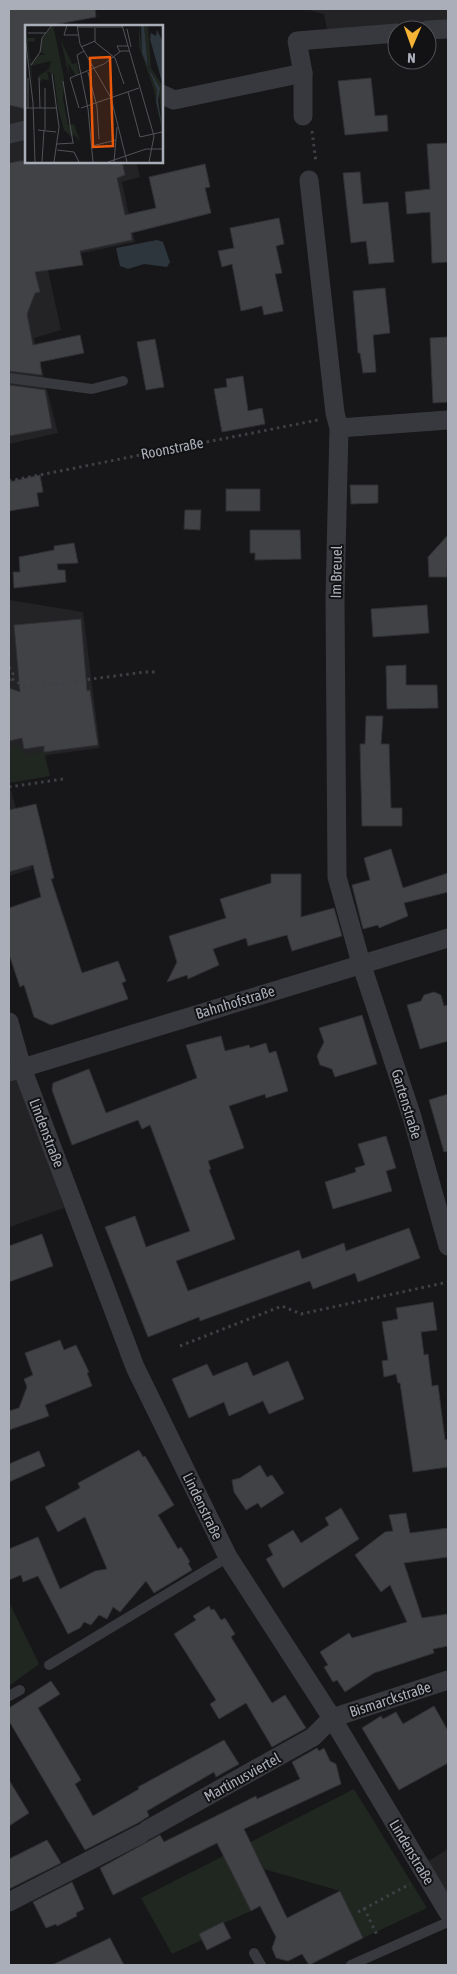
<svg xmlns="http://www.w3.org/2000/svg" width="457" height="1974" font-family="'Asap Condensed',sans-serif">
  <rect width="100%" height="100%" fill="#171719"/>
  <!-- built -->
  <g fill="#232326">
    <polygon points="9,9 67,9 63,26 26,26 26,161 136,161 140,177 122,182 135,242 46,261 61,330 34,338 58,433 9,444"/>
    <polygon points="305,9 448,9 448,20 327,30 324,14"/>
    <polygon points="9,600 83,612 100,748 9,760"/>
    <polygon points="11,790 32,869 9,876 9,791"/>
    <polygon points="9,1052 64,1208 9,1227"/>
    <polygon points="448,1849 448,1895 427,1862"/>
  </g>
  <!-- green -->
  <g fill="#1f2720">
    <polygon points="21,746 23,756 44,752 50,776 9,783 9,748"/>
    <polygon points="9,1602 39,1664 9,1686"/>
    <polygon points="354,1789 427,1908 363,1938 340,1891 264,1869 256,1854 229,1868 251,1911 199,1934 202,1940 172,1954 141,1898"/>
  </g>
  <!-- water -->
  <polygon fill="#2d363d" points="157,240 163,242 170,262 167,267 144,264 128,269 120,266 116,248"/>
  <!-- building -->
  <g fill="#414246" stroke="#313135">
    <polygon points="9,9 95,9 96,17 58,24 58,26 26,26 26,109 9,105"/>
    <polygon points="371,78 375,116 387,115 388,131 345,135 338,81"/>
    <polygon points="448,143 448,262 432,263 430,212 407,214 405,192 430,189 427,144"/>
    <polygon points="19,161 122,161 125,175 117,178 125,215 156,208 149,177 205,164 210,187 205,188 211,213 131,233 132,240 80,251 83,265 35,272 40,292 35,293 27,314 33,345 80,335 84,353 40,362 42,375 9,371 9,163"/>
    <polygon points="360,172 363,204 388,202 394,262 369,264 366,241 351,243 343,173"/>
    <polygon points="279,218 284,244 276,246 282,273 275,274 283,311 264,315 262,306 241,311 232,264 222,267 218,251 234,248 230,228"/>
    <polygon points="385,288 390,333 373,335 376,372 363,373 360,353 358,353 353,291"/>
    <polygon points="448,337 448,402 433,403 430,338"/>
    <polygon points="155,339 164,387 146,390 137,342"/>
    <polygon points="243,376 248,411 262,408 265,424 222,432 214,389 227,387 226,379"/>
    <polygon points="9,385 45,390 52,428 9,436"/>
    <polygon points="40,475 43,492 37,493 39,506 9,511 9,482"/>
    <polygon points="350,485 378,485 378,503 351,504"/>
    <rect x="226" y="489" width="34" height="22"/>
    <polygon points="185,510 201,510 200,530 184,529"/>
    <polygon points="250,530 300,530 301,559 255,560 255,553 250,553"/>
    <polygon points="448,535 447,577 429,577 428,557"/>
    <polygon points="74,543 78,563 57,564 58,570 65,570 66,582 14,588 13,572 20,572 19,557 54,550 54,546"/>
    <polygon points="427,605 429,633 373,637 371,609"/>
    <polygon points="81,619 87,691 90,690 98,745 44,752 44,746 24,749 22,738 9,741 9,688 20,692 14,625"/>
    <polygon points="406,665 406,685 437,685 438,708 387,709 386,666"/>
    <polygon points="366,716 383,716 381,744 389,744 391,808 402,808 402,826 362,826 360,744 365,744"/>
    <polygon points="36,804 54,878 51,879 82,973 118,961 126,981 122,983 128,999 51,1025 34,1017 24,985 20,987 9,954 9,908 41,897 33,865 9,872 9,810"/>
    <polygon points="391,849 403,888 448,873 448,892 404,903 408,916 379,928 378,925 363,929 352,885 370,880 364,858"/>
    <polygon points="271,874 301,874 301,917 334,908 342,936 292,951 287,935 248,946 246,938 213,949 219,965 188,979 187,975 167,982 177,962 169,936 226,918 220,899 271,883"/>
    <polygon points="434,992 441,995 444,1006 448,1005 448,1041 420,1049 407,1005 421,1001 424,995"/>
    <polygon points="362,1015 377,1064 335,1077 332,1069 320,1065 317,1056 324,1042 319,1028"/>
    <polygon points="221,1036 225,1051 249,1045 250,1048 266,1043 269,1053 276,1051 288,1091 266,1098 265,1094 229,1106 244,1148 208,1161 211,1169 209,1170 235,1239 176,1261 188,1291 299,1250 302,1259 344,1243 346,1251 409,1228 420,1258 358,1282 355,1273 313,1289 310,1281 200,1321 199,1317 148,1337 105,1227 135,1216 146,1247 190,1231 150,1125 142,1129 138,1120 72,1145 52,1090 53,1083 89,1069 106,1113 197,1078 186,1045"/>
    <polygon points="448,1094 448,1151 444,1152 429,1100"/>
    <polygon points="386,1136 396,1168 386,1171 392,1191 333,1209 325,1182 356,1172 355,1168 365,1165 358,1144"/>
    <polygon points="42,1234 53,1266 9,1282 9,1246"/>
    <polygon points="433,1302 437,1330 421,1332 424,1355 428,1354 432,1386 438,1385 445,1440 448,1439 448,1467 413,1472 400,1383 398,1383 396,1374 384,1377 382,1361 388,1360 382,1322 398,1319 396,1308"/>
    <polygon points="60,1340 64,1350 76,1345 89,1372 87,1373 92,1386 45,1405 49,1416 9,1430 9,1411 19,1408 27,1387 24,1379 33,1375 25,1353"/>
    <polygon points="288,1361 304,1399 269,1414 263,1401 229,1416 224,1402 189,1418 172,1379 207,1364 213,1376 247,1362 253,1376"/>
    <polygon points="139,1450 143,1457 145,1456 174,1505 158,1515 178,1549 181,1547 190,1562 188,1563 192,1570 154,1593 146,1581 120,1612 113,1607 107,1619 99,1615 91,1625 84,1622 80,1628 68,1634 38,1576 23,1582 21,1575 9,1580 9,1549 38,1537 60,1589 95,1571 107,1569 85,1517 58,1532 45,1507 80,1488 78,1483"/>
    <polygon points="39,1451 45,1466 9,1482 9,1464"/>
    <polygon points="260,1465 267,1477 272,1475 284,1493 261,1508 258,1503 246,1510 234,1492 232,1480 240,1478"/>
    <polygon points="341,1508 359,1539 283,1588 266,1559 273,1555 268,1545 293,1530 301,1543 329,1525 325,1518"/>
    <polygon points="406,1513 410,1533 448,1528 448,1557 404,1563 422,1618 448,1614 448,1646 433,1649 434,1653 374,1673 345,1692 337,1680 333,1682 324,1667 328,1665 320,1652 349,1633 352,1638 407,1622 390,1585 381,1592 355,1555 385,1532 393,1531 389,1515"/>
    <polygon points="209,1606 211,1610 214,1609 221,1620 225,1618 235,1634 231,1637 272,1703 285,1695 306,1728 272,1747 246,1703 219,1719 210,1704 216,1700 174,1634 196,1620 193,1616"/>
    <polygon points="51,1681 60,1694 38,1708 81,1780 75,1784 93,1816 139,1789 138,1787 224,1740 239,1764 216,1777 214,1772 147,1811 149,1816 138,1823 85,1850 9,1721 9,1708"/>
    <polygon points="434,1706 448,1731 448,1763 399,1790 362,1728 381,1716 383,1719 396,1712 403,1724"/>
    <polygon points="317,1748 319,1751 324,1748 330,1761 336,1764 341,1784 244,1829 287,1918 340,1891 363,1938 309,1965 302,1954 288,1961 276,1958 272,1948 276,1937 260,1906 251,1911 217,1843 113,1895 100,1868 160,1835 164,1842 256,1796 257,1799 300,1779 292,1762"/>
    <polygon points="9,1780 29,1813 9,1826"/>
    <polygon points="47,1840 61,1863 9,1889 9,1859"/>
    <polygon points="72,1882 84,1909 76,1913 77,1916 57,1926 56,1924 46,1928 33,1902"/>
    <polygon points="223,1922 231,1938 207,1950 199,1934"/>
    <polygon points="110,1938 124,1965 52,1965"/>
  </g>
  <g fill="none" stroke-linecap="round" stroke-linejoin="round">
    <!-- path -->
    <g stroke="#3e4045" stroke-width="3" stroke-dasharray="2.5 4" stroke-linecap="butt">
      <polyline points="23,47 26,47"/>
      <polyline points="312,131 316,162"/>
      <polyline points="9,481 318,420"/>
      <polyline points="9,667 13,674 9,681"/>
      <polyline points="12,679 24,686 31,687 145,672 156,672"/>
      <polyline points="9,787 63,779"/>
      <polyline points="180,1346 282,1306 301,1314 448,1282"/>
      <polyline points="364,1908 378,1937"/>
      <polyline points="358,1912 410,1884"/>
    </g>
    <!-- lane -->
    <g stroke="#38393e" stroke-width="10">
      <polyline points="9,378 92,389 123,381"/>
      <polyline points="49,1665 228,1557"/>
      <polyline points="9,1696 20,1690"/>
      <polyline points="254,1953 261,1965"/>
      <polyline points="351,1965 448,1922"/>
    </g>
    <!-- street -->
    <g stroke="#38393e" stroke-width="19">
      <polyline points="427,30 448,29"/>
      <polyline points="161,94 174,100 303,73"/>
      <polyline points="303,116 303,73 297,41 397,33"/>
      <polyline points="9,134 26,130"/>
      <polyline points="309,180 335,413 339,428 335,598 337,877 361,963 412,1117 448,1246"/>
      <polyline points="339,428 448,420"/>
      <polyline points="9,1022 22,1068 135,1367 228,1557 332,1718 448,1912"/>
      <polyline points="9,1072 448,938"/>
      <polyline points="147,1830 313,1737 332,1718 448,1680"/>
      <polyline points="9,1902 141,1834"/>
    </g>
  </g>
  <g text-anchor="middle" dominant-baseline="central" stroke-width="4" stroke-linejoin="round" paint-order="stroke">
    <!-- street labels -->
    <g font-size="15" fill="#a9aeb9" stroke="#121214">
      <text transform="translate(172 448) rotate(-11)">Roonstraße</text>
      <text transform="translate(336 572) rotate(-89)">Im Breuel</text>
      <text transform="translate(235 1002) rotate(-17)">Bahnhofstraße</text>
      <text transform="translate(407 1104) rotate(73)">Gartenstraße</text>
      <text transform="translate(47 1133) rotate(69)">Lindenstraße</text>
      <text transform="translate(203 1506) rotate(64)">Lindenstraße</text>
      <text transform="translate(390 1699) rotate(-18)">Bismarckstraße</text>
      <text transform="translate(242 1777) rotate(-29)">Martinusviertel</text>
      <text transform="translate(412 1852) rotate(59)">Lindenstraße</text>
    </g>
  </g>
  <!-- overview -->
  <g transform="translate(25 25)">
    <rect width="138" height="138" fill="#171719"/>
    <path d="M28,0L39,53L38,74L43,100L49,99L55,117L50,110L46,111L39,105L33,83L29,50L22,46L24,55L17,54V57L12,52L24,44L26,36L6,41L8,64L0,3L2,13H10V17L3,16L6,39L13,30H21L15,27L17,14ZM114,0L117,28L132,65L137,104L129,65L114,21ZM119,0H123L126,43L137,60V93L133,61L123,40ZM36,15L47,39L52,38L54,49L51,51L43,38L44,52Z" fill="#1f2720"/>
    <path d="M116,0H119L123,42L135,63L133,76L137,102L131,77L132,65L117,28ZM132,5L137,15V57L125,14L126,8L131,11Z" fill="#2d363d"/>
    <path fill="none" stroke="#515359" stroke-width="1" d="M45,0H42L39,10H53M52,0L55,19L86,73L102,137M97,0L129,111L124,137M53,2H98M70,3V17L90,33L99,59M102,4L106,22M3,8H21M0,11L8,78L10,137M56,22L70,16M59,26L52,30L63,84L68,137M95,27L92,21H103M79,39L96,26H104M6,40L15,27L17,13L27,0M63,47L72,82L74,114M27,49L34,102L29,137M3,53V83M14,53L15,83M38,56L48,118M103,67L115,112L137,107M0,83H32M54,83L45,53L79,39M56,83L114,63M13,105L31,107M20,105V63M32,119L49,118M67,121L91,115M32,125L49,127L54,137M0,133V104M17,137L19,105M83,137L121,124H138M89,137L92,102"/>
    <path fill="#e8590c" fill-opacity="0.15" stroke="#e8590c" stroke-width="2.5" d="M85,32L88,121L68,122L65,33Z"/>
    <rect width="138" height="138" fill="none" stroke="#a9aeb9" stroke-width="2.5"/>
  </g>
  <!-- border -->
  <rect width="457" height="1974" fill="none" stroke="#a9aeb9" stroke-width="20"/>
  <!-- north arrow -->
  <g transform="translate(412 45) rotate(182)"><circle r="24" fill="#121214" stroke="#4e5056"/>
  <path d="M0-4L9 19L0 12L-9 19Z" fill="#f4b334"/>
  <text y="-8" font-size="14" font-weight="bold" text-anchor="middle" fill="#a9aeb9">N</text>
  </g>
</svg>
